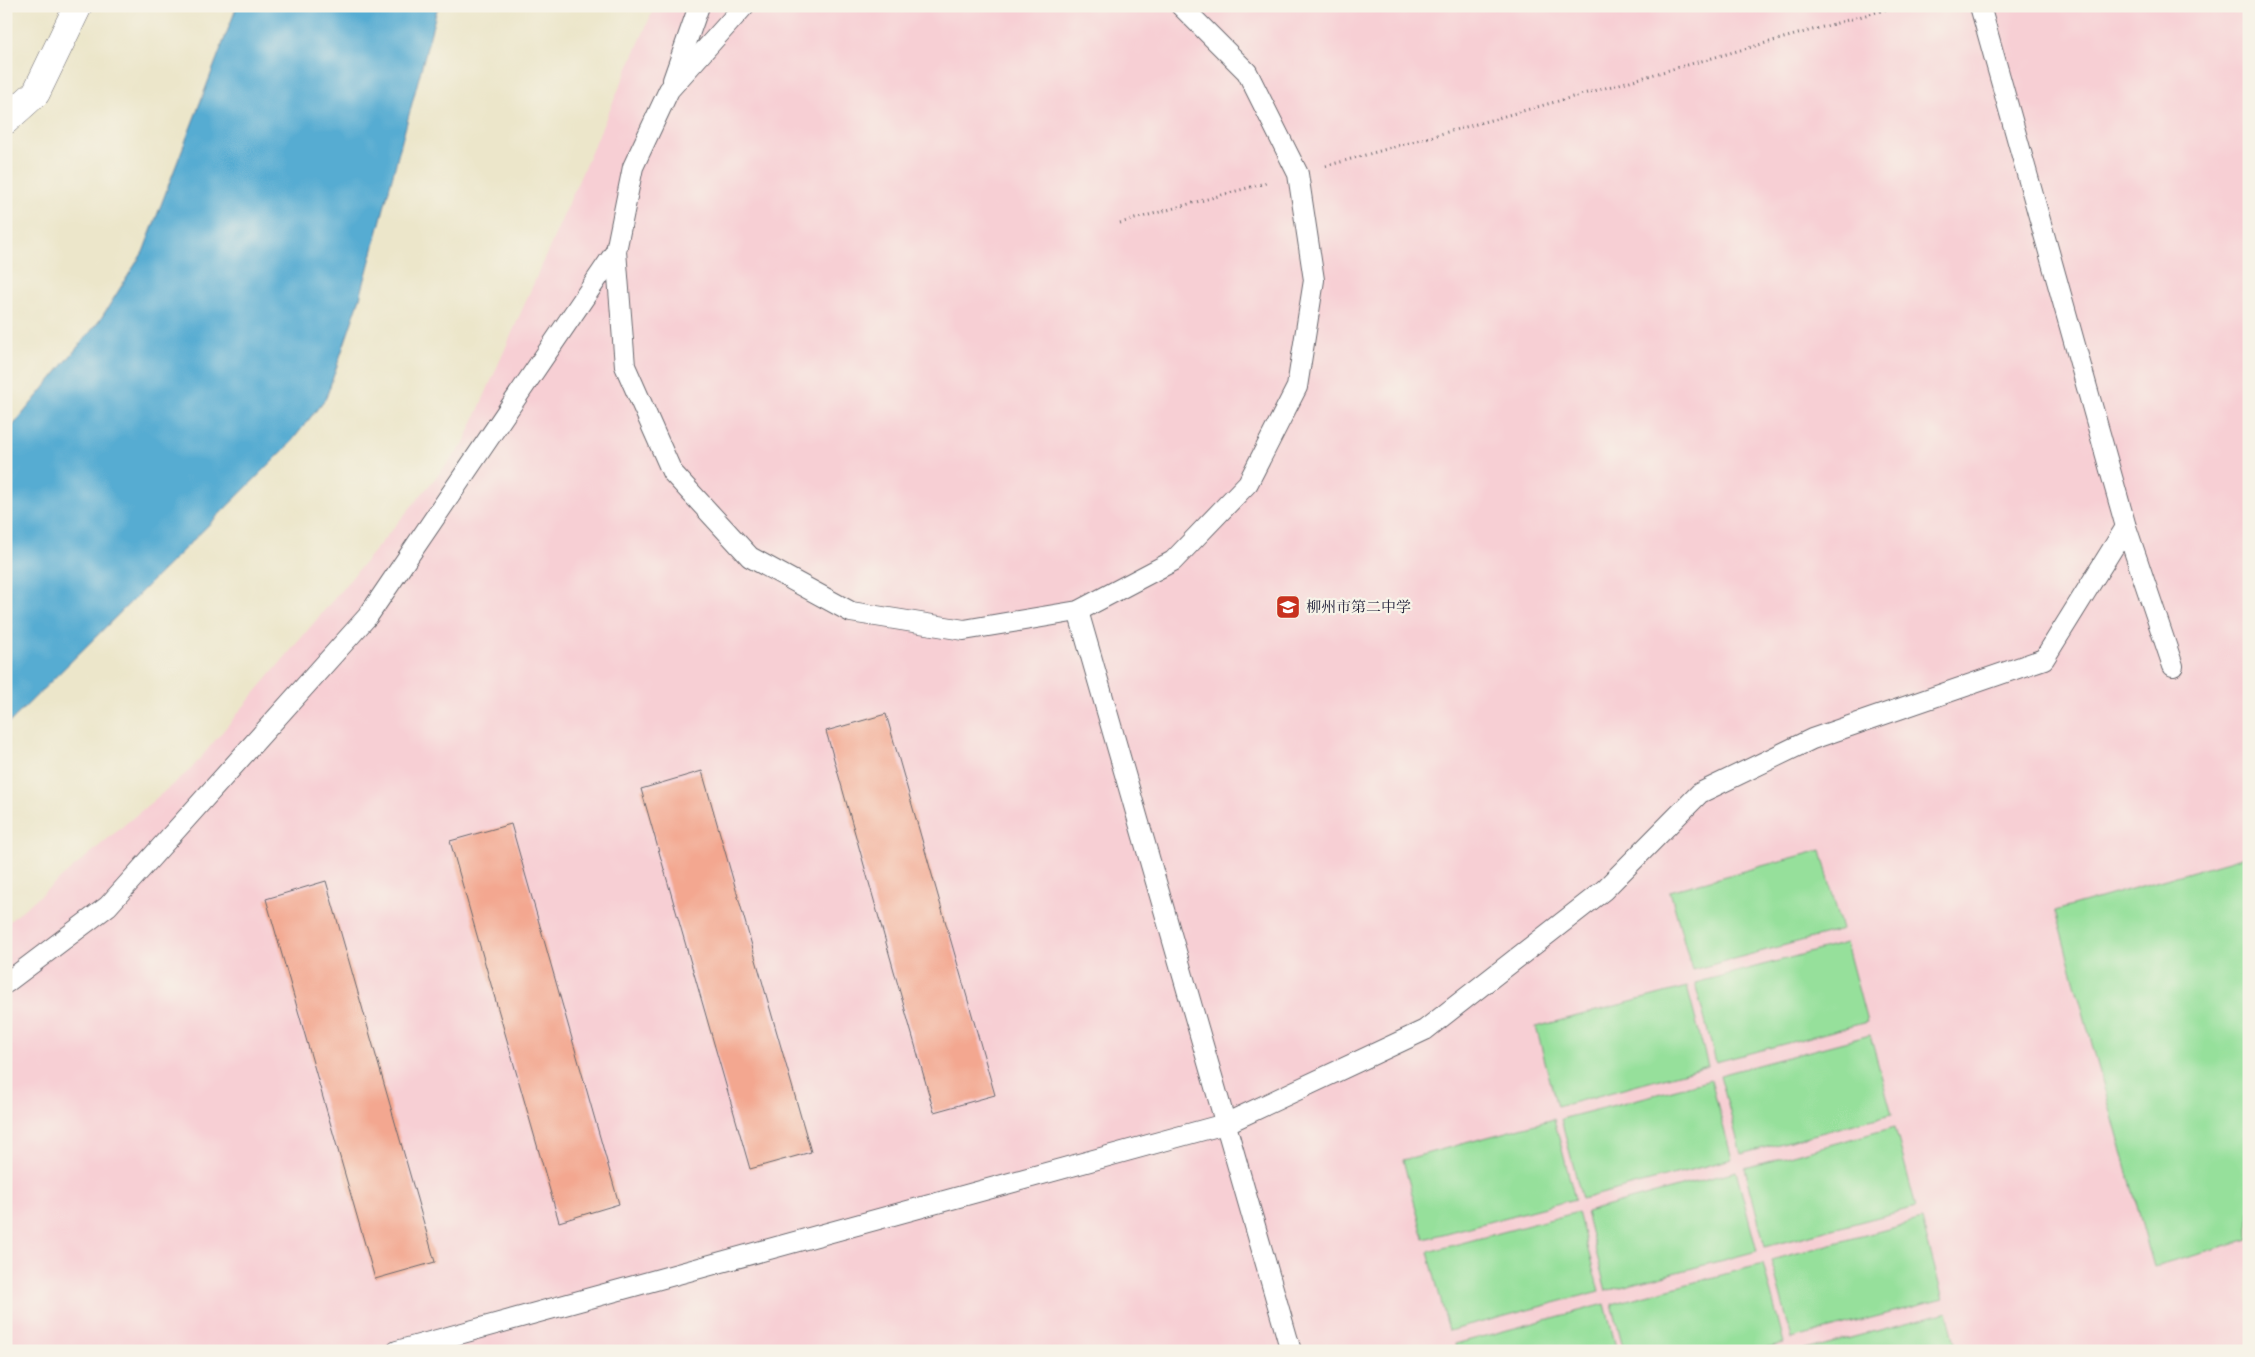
<svg xmlns="http://www.w3.org/2000/svg" width="2255" height="1357" font-family="Alegreya,'Noto Serif SC',serif">
  <rect width="100%" height="100%" fill="#f7f3e8"/>
  <filter id="ink" filterUnits="userSpaceOnUse"><feTurbulence type="fractalNoise" baseFrequency=".02" numOctaves="2"/><feDisplacementMap in="SourceGraphic" scale="10" xChannelSelector="R" yChannelSelector="G"/><feConvolveMatrix kernelMatrix="1 2 1 2 8 2 1 2 1" color-interpolation-filters="sRGB"/></filter>
  <filter id="wash" filterUnits="userSpaceOnUse"><feTurbulence type="fractalNoise" baseFrequency=".0096" numOctaves="4" result="noise"/><feDisplacementMap in="SourceGraphic" scale="20" xChannelSelector="R" yChannelSelector="G"/><feGaussianBlur stdDeviation="1.12" result="paint"/><feColorMatrix in="noise" values="0 0 0 0 0 0 0 0 0 0 0 0 0 0 0 0 0 1.4 0 .05"/><feComposite in="paint" operator="in"/></filter>
  <g filter="url(#wash)">
    <rect width="100%" height="100%" fill="#ece6ca"/>
    <!-- built -->
    <polygon fill="#f7cfd4" points="655,6 2249,6 2249,1351 6,1351 6,924 191,769 463,445"/>
    <!-- green -->
    <g fill="#96e09b" stroke="#5c816b">
      <polygon points="1821,850 1842,930 1692,970 1670,891"/>
      <polygon points="2249,855 2249,1240 2154,1267 2055,911"/>
      <polygon points="1846,943 1867,1022 1716,1062 1695,983"/>
      <polygon points="1687,987 1708,1066 1557,1107 1536,1027"/>
      <polygon points="1870,1035 1892,1114 1741,1154 1720,1075"/>
      <polygon points="1711,1080 1732,1159 1582,1199 1561,1119"/>
      <polygon points="1554,1119 1575,1199 1424,1239 1403,1160"/>
      <polygon points="1895,1127 1916,1207 1765,1247 1745,1168"/>
      <polygon points="1736,1171 1757,1251 1606,1291 1586,1212"/>
      <polygon points="1578,1212 1599,1291 1449,1331 1428,1252"/>
      <polygon points="1922,1220 1943,1299 1792,1339 1771,1260"/>
      <polygon points="1763,1264 1784,1343 1757,1351 1624,1351 1612,1304"/>
      <polygon points="1605,1304 1617,1351 1456,1351 1455,1344"/>
      <polygon points="1947,1312 1957,1351 1802,1351"/>
    </g>
    <!-- water -->
    <polygon fill="#56acd2" stroke="#3c6786" points="237,6 438,6 360,298 326,398 287,447 6,726 6,434 100,320 143,252"/>
    <g id="blocks">
      <!-- building -->
      <g fill="#f3a790">
        <polygon points="886,714 995,1095 934,1112 826,731"/>
        <polygon points="702,771 811,1152 750,1169 641,789"/>
        <polygon points="511,824 619,1204 559,1222 450,841"/>
        <polygon points="326,881 435,1262 375,1279 266,899"/>
      </g>
    </g>
  </g>
  <g filter="url(#ink)">
    <use href="#blocks" fill-opacity="0" stroke="#69676d" stroke-width="1"/>
    <g fill="none" stroke-linecap="round" stroke-linejoin="round">
      <defs>
        <g id="lane">
          <polyline points="744,6 669,90 633,167 616,251 625,366 672,472 750,557 851,612 964,630 1078,611 1173,561 1248,483 1297,387 1314,280 1298,174 1247,72 1181,6"/>
          <polyline points="1980,6 2126,527 2173,666"/>
          <polyline points="673,80 699,6"/>
          <polyline points="1078,611 1291,1351"/>
          <polyline points="6,983 108,906 368,616 616,251"/>
          <polyline points="397,1351 1225,1124 1425,1030 1604,890 1700,793 1812,739 2044,659 2126,527"/>
        </g>
        <polyline id="secondary" points="6,120 36,93 78,6"/>
      </defs>
      <!-- lane casing -->
      <use href="#lane" stroke="#69676d" stroke-width="22"/>
      <!-- secondary casing -->
      <use href="#secondary" stroke="#69676d" stroke-width="29"/>
      <!-- path -->
      <g stroke="#69676d" stroke-width="3" stroke-dasharray="1 4" stroke-linecap="butt">
        <polyline points="1326,166 1898,6"/>
        <polyline points="1120,223 1269,182"/>
      </g>
      <!-- lane -->
      <use href="#lane" stroke="#fff" stroke-width="20"/>
      <!-- secondary -->
      <use href="#secondary" stroke="#fff" stroke-width="28"/>
    </g>
  </g>
  <!-- icons -->
  <defs>
    <symbol id="school-square" viewBox="-11 -11 22 22"><rect x="-9" y="-9" width="18" height="18" rx="4" fill="#c8321e" stroke="#f7f3e8"/><path d="M0-5L7-2L0 1L-7-2ZM-4 1L0 2.5L4 1V4Q0 6-4 4Z" fill="#fff"/></symbol>
  </defs>
  <g fill-rule="evenodd">
    <use href="#school-square" x="1274" y="593" width="28" height="28"/>
  </g>
  <g text-anchor="middle" dominant-baseline="central" stroke-width="4.5" stroke-linejoin="round" paint-order="stroke">
    <!-- poi labels -->
    <g font-size="15" fill="#22223b" stroke="#f7f3e8" text-anchor="start">
      <text x="1306" y="607">柳州市第二中学</text>
    </g>
  </g>
  <!-- margin -->
  <rect width="2255" height="1357" fill="none" stroke="#f7f3e8" stroke-width="25"/>
</svg>
